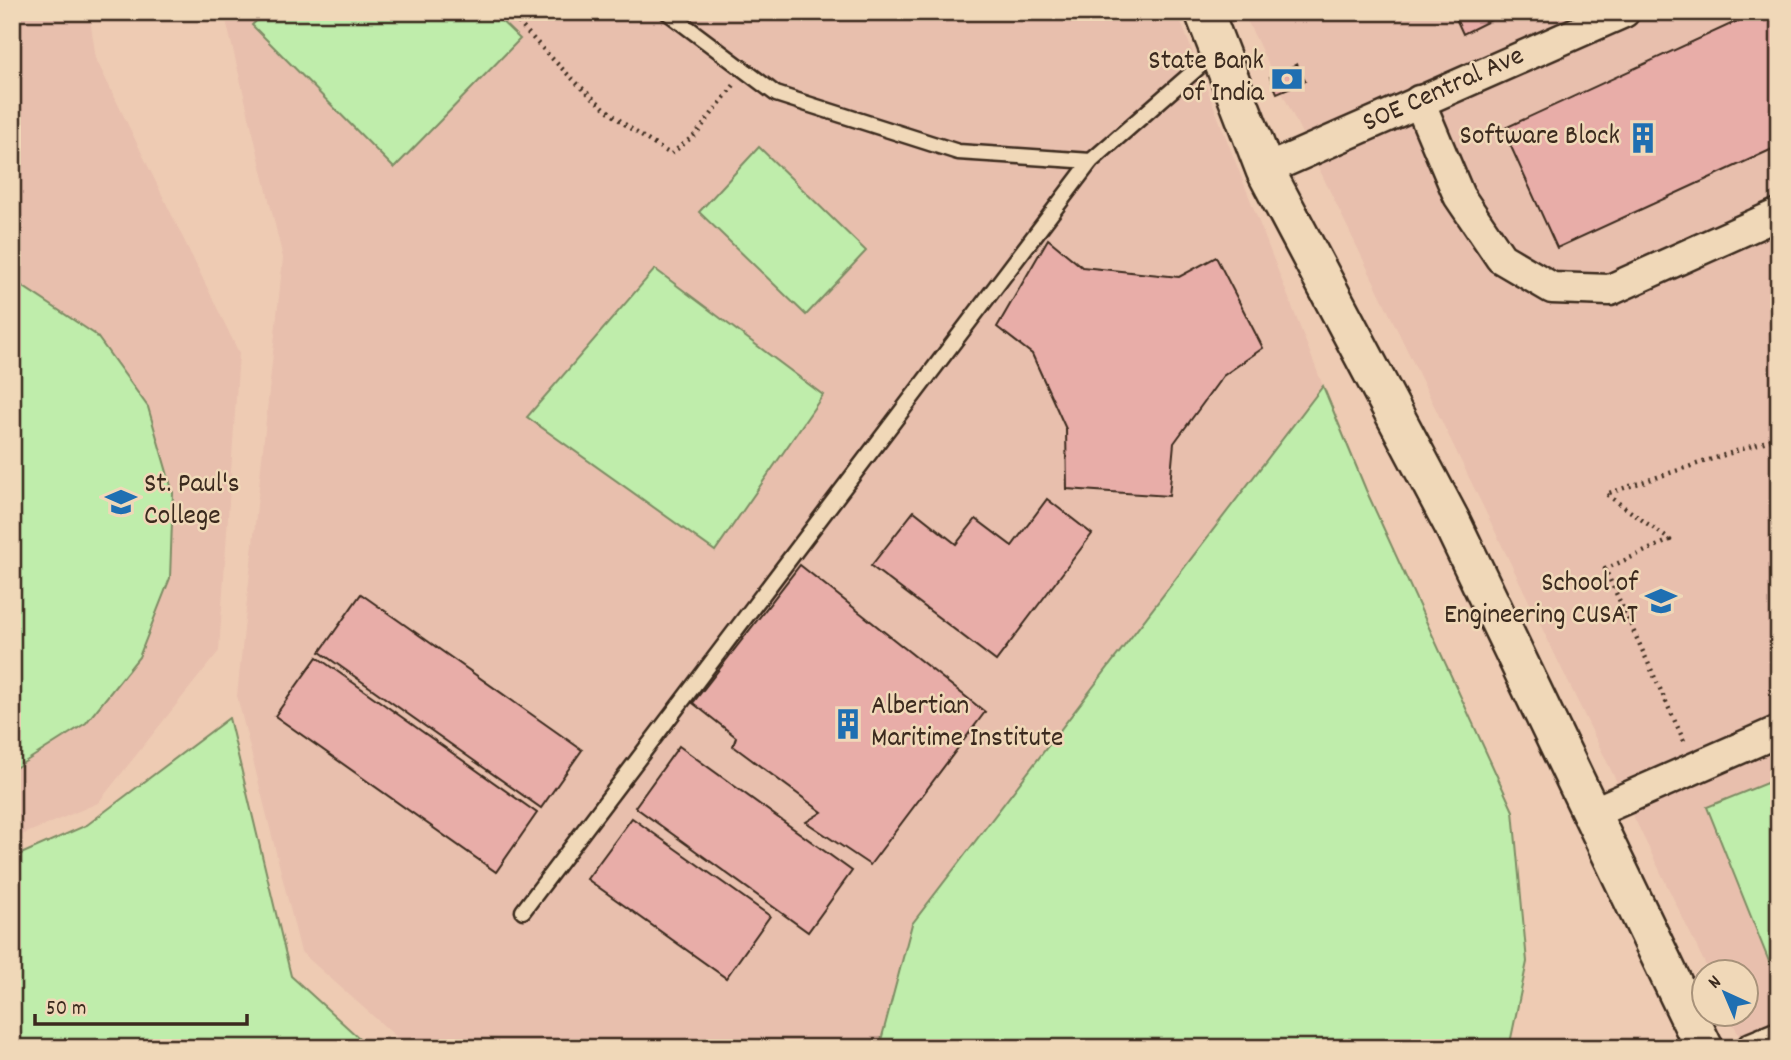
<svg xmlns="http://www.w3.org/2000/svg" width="1791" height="1060" font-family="Dekko,sans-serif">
  <rect width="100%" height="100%" fill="#eecbb3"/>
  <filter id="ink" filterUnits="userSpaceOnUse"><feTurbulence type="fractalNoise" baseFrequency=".0143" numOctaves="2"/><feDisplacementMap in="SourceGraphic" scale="14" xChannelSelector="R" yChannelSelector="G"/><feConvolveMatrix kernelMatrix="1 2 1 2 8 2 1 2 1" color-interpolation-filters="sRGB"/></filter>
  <g filter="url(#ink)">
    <!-- built -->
    <g fill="#e8bfad">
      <polygon points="12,12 89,12 96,59 239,353 219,651 98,803 12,839"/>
      <polygon points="224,12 1177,12 1323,386 912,924 878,1048 409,1048 301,952 237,696 283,258"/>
      <polygon points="1243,12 1779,12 1779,1048 1745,1048 1729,1015 1746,1014 1746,972 1709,972"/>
    </g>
    <!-- green -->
    <g fill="#bfedab" stroke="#7d8c64" stroke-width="2">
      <polygon points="266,12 492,12 520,39 394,168 252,25"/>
      <polygon points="759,147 866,251 806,315 699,212"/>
      <polygon points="655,269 823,395 715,551 527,417"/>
      <polygon points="12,283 22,286 96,335 148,407 173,493 170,578 139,657 86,723 12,770"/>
      <polygon points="1323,386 1366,490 1513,811 1527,962 1509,1048 879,1048 912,924"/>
      <polygon points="229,718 291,976 370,1048 12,1048 12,858 87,825"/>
      <polygon points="1779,778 1779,960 1770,964 1707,807"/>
    </g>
    <!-- building -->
    <g fill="#e8ada8" stroke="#3b2a1e" stroke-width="2">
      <polygon points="1453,12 1507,12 1463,34"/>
      <polygon points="1757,12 1779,12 1779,146 1557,248 1503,129"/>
      <polygon points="1297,64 1305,81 1277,93 1270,77"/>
      <polygon points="1048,239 1082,267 1179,277 1216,257 1263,348 1223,376 1174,443 1169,496 1067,489 1066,429 1032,354 997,327"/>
      <polygon points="1047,499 1092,534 996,661 871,566 914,511 956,544 976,519 1012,546"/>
      <polygon points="800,565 985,712 870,865 806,822 822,812 733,746 736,737 693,703"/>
      <polygon points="361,594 582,750 541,808 320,652"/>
      <polygon points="317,657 537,813 496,872 275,716"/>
      <polygon points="679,746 852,871 808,932 635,807"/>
      <polygon points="632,818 770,916 726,978 587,879"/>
    </g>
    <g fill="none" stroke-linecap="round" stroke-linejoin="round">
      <defs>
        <g id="service">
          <polyline points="667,12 776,94 958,152 1091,161"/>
          <polyline points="523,911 1091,161 1217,51"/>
        </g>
        <g id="minor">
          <polyline points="1419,101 1459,196 1501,258 1552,288 1610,290 1779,214"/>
          <polyline points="1265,170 1624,12"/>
          <polyline points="1590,814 1779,731"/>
          <polyline points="1752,1048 1779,1037"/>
        </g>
        <polyline id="tertiary" points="1204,12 1265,170 1452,523 1704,1048"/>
      </defs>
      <!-- service casing -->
      <use href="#service" stroke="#3b2a1e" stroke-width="19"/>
      <!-- minor casing -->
      <use href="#minor" stroke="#3b2a1e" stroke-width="35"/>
      <!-- tertiary casing -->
      <use href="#tertiary" stroke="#3b2a1e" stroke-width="42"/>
      <!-- path -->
      <g stroke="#3b2a1e" stroke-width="4.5" stroke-dasharray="2 5" stroke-linecap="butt">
        <path d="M509,12C557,65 608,120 671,154L696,134L734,85"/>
        <polyline points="1684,741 1605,569 1670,540 1606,494 1779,437"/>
      </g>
      <!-- service -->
      <use href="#service" stroke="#f0d8b8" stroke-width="14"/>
      <!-- minor -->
      <use href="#minor" stroke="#f0d8b8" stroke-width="30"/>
      <!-- tertiary -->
      <use href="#tertiary" stroke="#f0d8b8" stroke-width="37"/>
    </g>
  </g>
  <!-- icons -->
  <defs>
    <symbol id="bank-bare" viewBox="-9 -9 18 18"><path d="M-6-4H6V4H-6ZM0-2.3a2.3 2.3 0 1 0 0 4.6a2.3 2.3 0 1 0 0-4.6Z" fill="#1f6fb2" stroke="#f0d8b8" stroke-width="2.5" paint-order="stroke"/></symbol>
    <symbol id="building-bare" viewBox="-9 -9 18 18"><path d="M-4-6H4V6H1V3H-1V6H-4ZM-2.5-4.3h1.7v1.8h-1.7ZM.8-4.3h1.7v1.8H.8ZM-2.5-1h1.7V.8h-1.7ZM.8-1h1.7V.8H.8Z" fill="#1f6fb2" stroke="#f0d8b8" stroke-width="2.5" paint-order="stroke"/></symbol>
    <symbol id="university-bare" viewBox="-9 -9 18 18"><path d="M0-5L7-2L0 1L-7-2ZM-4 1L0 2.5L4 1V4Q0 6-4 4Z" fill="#1f6fb2" stroke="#f0d8b8" stroke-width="2.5" paint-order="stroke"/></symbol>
  </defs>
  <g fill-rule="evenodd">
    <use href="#bank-bare" x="1265" y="57" width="44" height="44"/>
    <use href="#building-bare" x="1621" y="116" width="44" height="44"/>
    <use href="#university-bare" x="99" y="480" width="44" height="44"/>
    <use href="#university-bare" x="1639" y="579" width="44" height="44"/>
    <use href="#building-bare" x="826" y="702" width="44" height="44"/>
  </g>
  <g text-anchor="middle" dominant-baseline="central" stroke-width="5" stroke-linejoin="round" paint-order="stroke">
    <!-- poi labels -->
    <g font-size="28" fill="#3b2a1e" stroke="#f0d8b8" text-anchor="end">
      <text x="1264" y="63">State Bank<tspan x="1264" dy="32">of India</tspan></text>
      <text x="1620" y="138">Software Block</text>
      <text x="144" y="486" text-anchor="start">St. Paul's<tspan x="144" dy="32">College</tspan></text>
      <text x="1638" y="585">School of<tspan x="1638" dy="32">Engineering CUSAT</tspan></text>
      <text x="871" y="708" text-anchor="start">Albertian<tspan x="871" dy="32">Maritime Institute</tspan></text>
    </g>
    <!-- street labels -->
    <g font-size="28" fill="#3b2a1e" stroke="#f0d8b8">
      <text transform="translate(1444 91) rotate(-24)">SOE Central Ave</text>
    </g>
  </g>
  <!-- margin -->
  <rect width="1791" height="1060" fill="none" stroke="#f0d8b8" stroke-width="42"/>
  <rect x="21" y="21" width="1749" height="1018" fill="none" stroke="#3b2a1e" stroke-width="2.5" filter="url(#ink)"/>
  <!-- north arrow -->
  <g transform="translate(1725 993) rotate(316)"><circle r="33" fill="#f0d8b8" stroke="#a8927a" stroke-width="2"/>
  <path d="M0-5L12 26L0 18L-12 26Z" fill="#1f6fb2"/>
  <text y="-10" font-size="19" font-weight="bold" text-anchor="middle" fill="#3b2a1e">N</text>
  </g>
  <!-- scale -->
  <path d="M35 1014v10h212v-10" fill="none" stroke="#3b2a1e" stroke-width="3.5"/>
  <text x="46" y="1014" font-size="21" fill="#3b2a1e" stroke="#f0d8b8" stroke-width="5" paint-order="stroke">50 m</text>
</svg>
